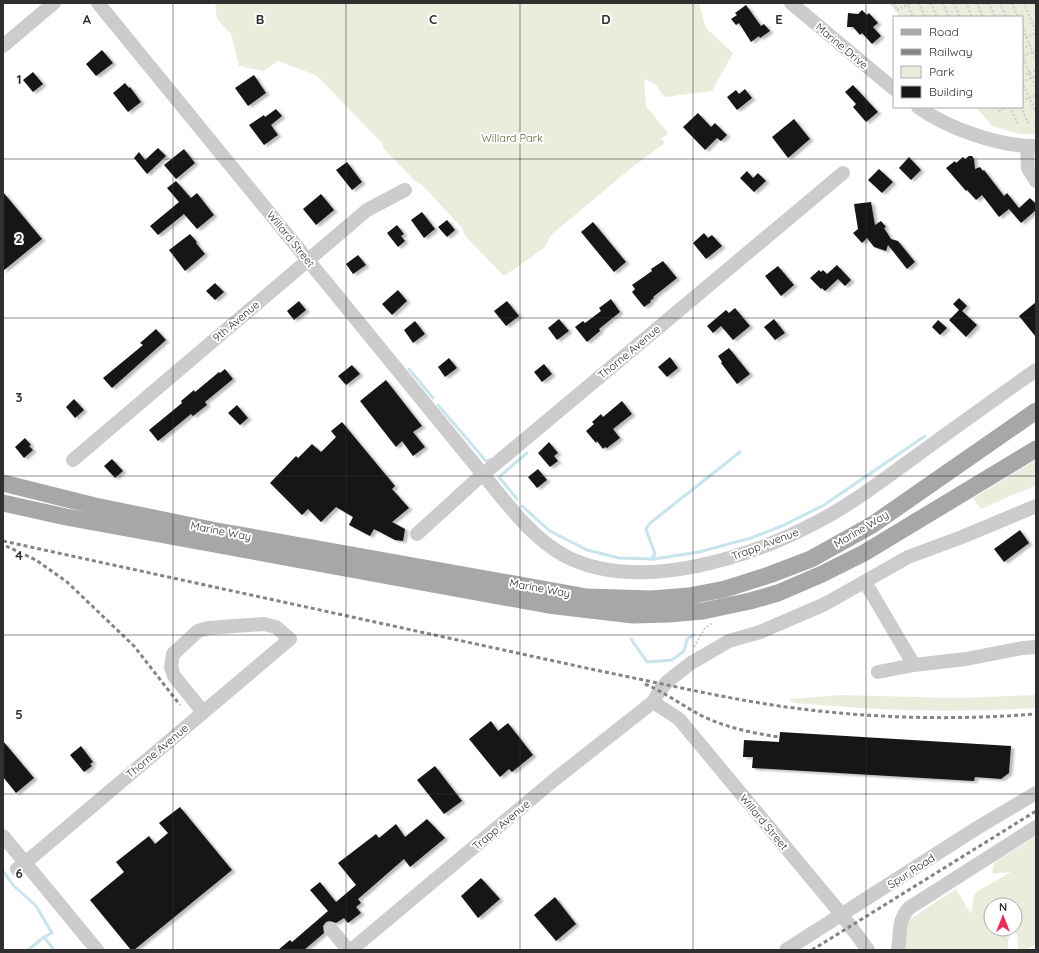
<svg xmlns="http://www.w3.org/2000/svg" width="1039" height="953" font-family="Quicksand,sans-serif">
  <defs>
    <filter id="shadow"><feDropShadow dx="3.5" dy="2" stdDeviation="1" flood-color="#0004"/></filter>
  </defs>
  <rect width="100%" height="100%" fill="#fff"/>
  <!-- green -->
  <g fill="#e8eddc">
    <polygon points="215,3 699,3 706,28 733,53 712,91 665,97 654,83 644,79 646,106 668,133 661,139 665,143 630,169 551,235 544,248 504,276 465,236 462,228 422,185 414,180 383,148 383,144 316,75 278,61 263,71 239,66 231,34 217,19"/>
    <polygon points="889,3 1036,3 1036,134 1020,134 992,126 976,107 1022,107 1022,17 900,17"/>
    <polygon points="1036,460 1036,486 1010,496 981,509 973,498"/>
    <path d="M841,695L954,698L1036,695V708C956,713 876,711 796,703L790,701L791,699Z"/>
    <polygon points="1036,836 1036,944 1026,950 1018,949 1017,935 1014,929 1015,905 991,905 991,929 1013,929 1008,940 1008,950 904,950 907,921 956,889 971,914 974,895 976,892 1011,872 992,874 994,863"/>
  </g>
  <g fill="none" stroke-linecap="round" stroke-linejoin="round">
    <!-- stream -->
    <g stroke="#c8e4ed" stroke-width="3">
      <polyline points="409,369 433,398"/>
      <polyline points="438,405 486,461 490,460"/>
      <polyline points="517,499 499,477 527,453"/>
      <polyline points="522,506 550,531 587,550 619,558 654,559 699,552 751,538 782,526 824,505 925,436"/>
      <polyline points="651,559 655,554 647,532 646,529 649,524 740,452"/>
      <polyline points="631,639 647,662 672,660 684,651 687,639 694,635"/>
      <polyline points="3,871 13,885 36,906 52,933 44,937 54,950"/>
      <polyline points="28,950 44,937"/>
    </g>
  </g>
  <!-- building -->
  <g fill="#161616" filter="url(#shadow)">
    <polygon points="746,5 761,26 764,24 770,31 760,38 759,36 751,42 739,23 736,25 731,19 737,15 735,13"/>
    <polygon points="862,10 867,15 869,13 878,23 873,27 881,36 872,44 862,33 860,35 853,27 847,27 848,13 858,14"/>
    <polygon points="102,50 113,63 96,76 86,64"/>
    <polygon points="33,72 43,84 33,92 23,80"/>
    <polygon points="254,75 266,93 248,106 235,88"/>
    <polygon points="125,83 129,88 130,87 141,102 128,112 113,93"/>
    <polygon points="853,85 878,112 866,122 853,107 856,104 845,92"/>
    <polygon points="745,89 752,98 737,110 727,97 736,90 739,94"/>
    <polygon points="276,109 282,116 271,125 278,135 264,145 249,125 264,115 265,117"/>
    <polygon points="698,113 711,127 715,123 727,135 721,141 717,138 705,150 683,127"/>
    <polygon points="794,119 810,139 788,158 772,137"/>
    <polygon points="158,148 166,156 147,174 134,158 139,152 145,160"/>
    <polygon points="184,149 195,163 176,179 164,165"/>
    <polygon points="969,156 972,156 974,159 975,169 980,167 983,171 984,170 1004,196 1007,193 1019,208 1030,198 1036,204 1036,210 1021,223 1009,209 999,217 982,195 976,200 967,190 966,191 946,168 955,161 956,163 963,157 965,159"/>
    <polygon points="909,157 921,170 911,180 899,168"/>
    <polygon points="347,162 362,182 352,190 336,170"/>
    <polygon points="879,169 893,182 882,193 868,180"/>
    <polygon points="747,171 753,178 758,173 766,181 754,192 740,178"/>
    <polygon points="176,181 191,198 197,193 214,215 197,229 184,214 158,235 150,226 179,202 167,188"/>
    <polygon points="3,192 42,239 3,271"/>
    <polygon points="321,194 334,210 316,225 303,209"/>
    <polygon points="871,202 875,225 881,221 886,227 884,228 891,239 898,241 915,262 907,269 888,245 886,251 874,247 867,238 862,243 853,233 858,229 854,204"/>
    <polygon points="422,212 435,229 424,238 411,220"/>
    <polygon points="447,220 455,230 447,237 438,227"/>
    <polygon points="593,222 626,262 614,272 581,232"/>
    <polygon points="397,225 404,234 401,236 405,241 398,247 387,233"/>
    <polygon points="704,233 708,238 712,235 722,246 706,259 693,243"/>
    <polygon points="190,234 197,242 196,243 205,254 185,271 169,250"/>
    <polygon points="358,255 366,265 353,274 346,264"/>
    <polygon points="663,261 677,278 653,297 654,298 650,301 651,302 644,307 632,292 635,289 632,285 652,271 651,269"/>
    <polygon points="837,265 851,280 845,286 838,279 825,291 822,288 821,289 810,278 819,270 821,272 823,270 827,274"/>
    <polygon points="778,266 794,285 781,296 765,276"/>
    <polygon points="215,283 224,292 215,300 206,291"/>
    <polygon points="398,290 407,301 392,315 382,304"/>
    <polygon points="959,298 967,306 962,311 977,325 966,337 949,320 959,310 953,304"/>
    <polygon points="611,299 620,312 599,329 600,331 587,342 575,327 583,321 585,323 601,311 599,308"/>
    <polygon points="299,301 306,310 294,320 287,311"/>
    <polygon points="507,301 519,316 506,326 494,311"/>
    <polygon points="1036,302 1036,337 1019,316"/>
    <polygon points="735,308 750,326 733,340 721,326 713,333 707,326 726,310 729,313"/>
    <polygon points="559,319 569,331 557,340 548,328"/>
    <polygon points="774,319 785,333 775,340 764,327"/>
    <polygon points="938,320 947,328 940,335 932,327"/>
    <polygon points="415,321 425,334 413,343 404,330"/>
    <polygon points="156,329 166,340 112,388 103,378 143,345 140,343"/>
    <polygon points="729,348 750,374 737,384 721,363 722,362 718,356"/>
    <polygon points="670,357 678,368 667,377 658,367"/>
    <polygon points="449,358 457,368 445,377 438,367"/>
    <polygon points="544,364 552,374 542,382 534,372"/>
    <polygon points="352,365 360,374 346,385 338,376"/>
    <polygon points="225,369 233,379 205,402 207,405 193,416 191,414 158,441 149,430 182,403 181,401 194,390 195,392 219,372 220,373"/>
    <polygon points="386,380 422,426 413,432 425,447 413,456 402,441 396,447 360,401"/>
    <polygon points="74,399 84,410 75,418 66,407"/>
    <polygon points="622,401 632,414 613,429 620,438 607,448 605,447 603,449 597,441 596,443 586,431 594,424 592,422 601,414 603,417"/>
    <polygon points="237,405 248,418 240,425 228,413"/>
    <polygon points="342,422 395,486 392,489 409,508 392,522 405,529 403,541 395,540 374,529 370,536 349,525 353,517 336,507 321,522 308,509 302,515 270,483 296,456 298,458 312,444 321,452 336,437 331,431"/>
    <polygon points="25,438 31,445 29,446 33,450 24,458 15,447"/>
    <polygon points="549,442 558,453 554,456 558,461 550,467 538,453"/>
    <polygon points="112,459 123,471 115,478 104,466"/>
    <polygon points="538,469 547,480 537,488 528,477"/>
    <polygon points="1020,530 1029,543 1004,562 994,549"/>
    <polygon points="491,721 498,731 508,723 533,755 512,772 509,769 500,777 469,739"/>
    <polygon points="780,732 1011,746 1009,773 1001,779 975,777 974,781 752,768 753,757 743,757 744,740 779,742"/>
    <polygon points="3,741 34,778 16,793 3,777"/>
    <polygon points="81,746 93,762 90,764 92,766 84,772 70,755"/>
    <polygon points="435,766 462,801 444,814 417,780"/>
    <polygon points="180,807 232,870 134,950 131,950 90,900 124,872 116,862 149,836 155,844 168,833 159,823"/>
    <polygon points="427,819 445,838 410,867 404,859 358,899 361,903 356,907 361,913 348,923 344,918 336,923 330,921 326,922 323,926 324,933 304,950 278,950 290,940 292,942 328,911 310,890 320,882 336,902 356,885 338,863 376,834 379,838 396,824 405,837"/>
    <polygon points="481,878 500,899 478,918 461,896"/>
    <polygon points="555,897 576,924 556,941 534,915"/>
  </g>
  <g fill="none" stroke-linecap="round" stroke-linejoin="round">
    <!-- path -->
    <g stroke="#ccc" stroke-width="2" stroke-dasharray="2 2" stroke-linecap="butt">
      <polyline points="894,3 896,8"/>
      <polyline points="907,3 913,17"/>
      <polyline points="919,3 925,17"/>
      <polyline points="931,3 937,17"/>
      <polyline points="943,3 949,17"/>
      <polyline points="954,3 960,17"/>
      <polyline points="966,3 972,17"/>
      <polyline points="977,3 983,17"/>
      <polyline points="989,3 995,17"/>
      <polyline points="1000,3 1006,17"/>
      <polyline points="1012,3 1018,17"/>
      <polyline points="1024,3 1036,32"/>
      <polyline points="1035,3 1036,6"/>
      <polyline points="897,10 912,3"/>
      <polyline points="1022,26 1036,60"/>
      <polyline points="1022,39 1036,33"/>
      <polyline points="1022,49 1030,45"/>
      <polyline points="1022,55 1036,88"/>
      <polyline points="1023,56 1036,51"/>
      <polyline points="1022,76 1036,70"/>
      <polyline points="1022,82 1036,113"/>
      <polyline points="1022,82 1036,76"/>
      <polyline points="1022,101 1036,95"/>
      <polyline points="997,107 999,111 1007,107"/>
      <polyline points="1010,107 1018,125"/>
      <polyline points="1021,107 1029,125"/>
      <polyline points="694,647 705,628 712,623"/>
    </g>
    <!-- minor -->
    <g stroke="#ccc" stroke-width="14">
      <path d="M98,3L490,483C512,510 534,539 565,556C639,594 750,558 819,521C852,504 881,481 912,459C953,429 995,399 1036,370"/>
      <polyline points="791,3 894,89"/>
      <polyline points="3,46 54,3"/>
      <path d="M918,107C947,128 1000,147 1036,146"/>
      <polyline points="1027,146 1028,168 1036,181"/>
      <polyline points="73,460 367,210 405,190"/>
      <polyline points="417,534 474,482 843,173"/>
      <polyline points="865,582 914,665"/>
      <polyline points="878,672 914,665 966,659 1023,648 1036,647"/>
      <polyline points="653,702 679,719 842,915 868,950"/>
      <polyline points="3,836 97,950"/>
      <polyline points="17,869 25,863 290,639 276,627 264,624 208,628 198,631 173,654 171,667 174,676 203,712"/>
      <polyline points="331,929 348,950"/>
      <polyline points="351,950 554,780 653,702 660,690 668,681 691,663 729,641 760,632 825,604 908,557 962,537 1036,506"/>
      <polyline points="786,950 977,828 1036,793"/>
      <path d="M898,950C901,934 897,921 909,908L1036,827"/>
    </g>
    <!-- major -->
    <g stroke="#a7a7a7" stroke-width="17">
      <polyline points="3,483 95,506 217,531 587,597 651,599 689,596 725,589 769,575 811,559 872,525 1036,411"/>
      <polyline points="3,503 66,517 548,605 633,615 669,614 703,611 750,601 778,593 822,574 864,553 1036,449"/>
    </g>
    <!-- rail -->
    <g stroke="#848484" stroke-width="3" stroke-dasharray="4 3" stroke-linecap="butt">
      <path d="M3,541L600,671C655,682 710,695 766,704C855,718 947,721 1036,714"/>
      <polyline points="6,546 36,560 67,582 134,646 180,705"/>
      <path d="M645,684C666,693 683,706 702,716C727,728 753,733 779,737"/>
      <polyline points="812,950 1036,811"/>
    </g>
  </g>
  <!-- grid -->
  <path fill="none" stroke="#2f2f2f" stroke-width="1" stroke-opacity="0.55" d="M173,3V950M346,3V950M520,3V950M693,3V950M866,3V950M3,159H1036M3,318H1036M3,476H1036M3,635H1036M3,794H1036"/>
  <g text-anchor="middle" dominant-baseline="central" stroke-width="4" stroke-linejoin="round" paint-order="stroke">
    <!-- street labels -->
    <g font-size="11" fill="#2f2f2f" stroke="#fff">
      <text transform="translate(842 46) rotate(40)">Marine Drive</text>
      <text transform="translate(291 239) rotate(51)">Willard Street</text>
      <text transform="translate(236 321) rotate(-40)">9th Avenue</text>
      <text transform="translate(629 352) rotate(-40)">Thorne Avenue</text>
      <text transform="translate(861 529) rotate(-31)">Marine Way</text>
      <text transform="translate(221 531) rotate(11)">Marine Way</text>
      <text transform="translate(765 544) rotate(-21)">Trapp Avenue</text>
      <text transform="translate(540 588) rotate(10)">Marine Way</text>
      <text transform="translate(157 751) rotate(-40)">Thorne Avenue</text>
      <text transform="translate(764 822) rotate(50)">Willard Street</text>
      <text transform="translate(501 825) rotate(-40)">Trapp Avenue</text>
      <text transform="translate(911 871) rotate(-33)">Spur Road</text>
    </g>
    <!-- park labels -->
    <g font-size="11" fill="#596c3b" stroke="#fff">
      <text x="512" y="138">Willard Park</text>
    </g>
  </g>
  <g font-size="13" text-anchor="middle" font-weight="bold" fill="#2f2f2f" stroke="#fff" stroke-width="4" stroke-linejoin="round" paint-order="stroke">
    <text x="87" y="24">A</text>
    <text x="260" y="24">B</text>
    <text x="433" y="24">C</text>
    <text x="606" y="24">D</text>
    <text x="779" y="24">E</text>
    <text x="19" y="84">1</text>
    <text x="19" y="243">2</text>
    <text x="19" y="402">3</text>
    <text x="19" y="560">4</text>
    <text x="19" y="719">5</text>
    <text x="19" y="878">6</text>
  </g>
  <!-- border -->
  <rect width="1039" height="953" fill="none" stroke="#2f2f2f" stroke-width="8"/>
  <!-- legend -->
  <rect x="893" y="16" width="130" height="92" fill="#ffffff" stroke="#acacac"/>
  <rect x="901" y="29" width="20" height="6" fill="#a7a7a7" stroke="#acacac"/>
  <text x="929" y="36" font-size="12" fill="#2f2f2f">Road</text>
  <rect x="901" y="49" width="20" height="6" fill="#848484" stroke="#acacac"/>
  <text x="929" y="56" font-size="12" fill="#2f2f2f">Railway</text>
  <rect x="901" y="66" width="20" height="12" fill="#e8eddc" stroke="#acacac"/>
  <text x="929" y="76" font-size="12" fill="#2f2f2f">Park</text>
  <rect x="901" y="86" width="20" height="12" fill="#161616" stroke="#acacac"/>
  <text x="929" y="96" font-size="12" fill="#2f2f2f">Building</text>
  <!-- north arrow -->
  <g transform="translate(1003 917)"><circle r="19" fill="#ffffff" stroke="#acacac"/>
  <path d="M0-3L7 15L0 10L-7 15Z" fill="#eb2c57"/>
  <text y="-6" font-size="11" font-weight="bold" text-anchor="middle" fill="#2f2f2f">N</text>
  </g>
</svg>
